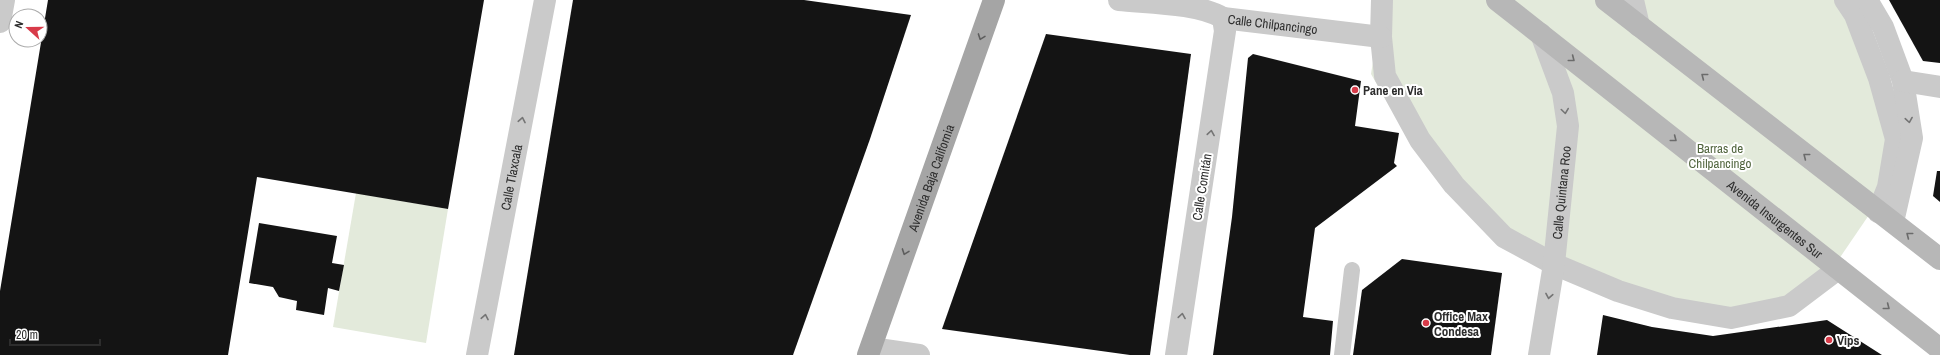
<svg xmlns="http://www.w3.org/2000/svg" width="1940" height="355" font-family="'Archivo Narrow',sans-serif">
  <rect width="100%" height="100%" fill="#fff"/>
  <!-- green -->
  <g fill="#e3eadb">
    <polygon points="1383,0 1845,0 1894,132 1888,187 1826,278 1789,306 1716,316 1536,254 1397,119 1371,74"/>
    <polygon points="356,193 448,209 426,343 333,327"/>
  </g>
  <!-- building -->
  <g fill="#141414">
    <polygon points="48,0 484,0 448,209 257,177 228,355 0,355 0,291"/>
    <polygon points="573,0 804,0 911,15 870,139 793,355 514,355"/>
    <polygon points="1889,0 1940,0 1940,63 1923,61"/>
    <polygon points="1046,34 1191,54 1150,355 1130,355 942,329"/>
    <polygon points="1253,54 1361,81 1355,126 1399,133 1394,163 1397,166 1315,228 1303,317 1333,321 1330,355 1213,355 1232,217 1248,58"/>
    <polygon points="1937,171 1940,171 1940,202 1933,196"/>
    <polygon points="259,223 337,236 332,263 344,265 339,291 328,288 324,315 296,310 297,301 279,297 273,287 249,283"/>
    <polygon points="1402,259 1502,273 1491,355 1353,355 1362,290"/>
    <polygon points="1603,315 1652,327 1713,336 1827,320 1882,355 1597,355"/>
  </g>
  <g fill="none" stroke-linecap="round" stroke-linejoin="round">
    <!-- service -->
    <polyline stroke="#cacaca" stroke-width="16" points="1342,355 1352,270"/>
    <!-- pedestrian -->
    <g stroke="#cacaca" stroke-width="22">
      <polyline points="1382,0 1381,37 1385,76 1420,140 1454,185 1504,237 1554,264 1618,291 1672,308 1731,318 1789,306 1838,269"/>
      <polyline points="1845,0 1855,15 1879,78 1896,139 1888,187 1878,212"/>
      <path id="s1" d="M1223,18L1381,37"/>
    </g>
    <!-- minor -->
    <g stroke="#cacaca" stroke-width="22">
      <path d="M1119,0C1147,3 1199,3 1223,18L1225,31L1176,355"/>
      <polyline points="1633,0 1639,26"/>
      <polyline points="1867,0 1883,27 1903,81 1912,138 1893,222"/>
      <polyline points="0,22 4,0"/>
      <polyline points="1903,81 1940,87"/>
      <polyline points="871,348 919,355"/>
      <path id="s2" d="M477,355L545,0"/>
      <path id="s3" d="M1539,355L1554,264L1568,126L1563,93L1541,34"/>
    </g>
    <!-- secondary -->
    <g stroke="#b7b7b7" stroke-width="22">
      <path id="s4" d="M1497,0L1940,349"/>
      <polyline points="1606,0 1940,259"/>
    </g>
    <!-- primary -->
    <path stroke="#a5a5a5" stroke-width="22" id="s5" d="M868,355L994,0"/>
  </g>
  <!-- one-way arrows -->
  <defs><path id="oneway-chevron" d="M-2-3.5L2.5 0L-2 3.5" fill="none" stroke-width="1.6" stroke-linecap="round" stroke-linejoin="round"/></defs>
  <g stroke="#5d5d5d">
    <use href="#oneway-chevron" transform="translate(981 37) rotate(110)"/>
    <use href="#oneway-chevron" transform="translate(905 252) rotate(110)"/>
  </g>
  <g stroke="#6b6b6b">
    <use href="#oneway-chevron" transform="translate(1572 59) rotate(38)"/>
    <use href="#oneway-chevron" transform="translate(1704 76) rotate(-142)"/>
    <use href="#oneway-chevron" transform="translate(1674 139) rotate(38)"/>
    <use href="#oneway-chevron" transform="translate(1806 156) rotate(-142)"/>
    <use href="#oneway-chevron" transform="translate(1909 235) rotate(-142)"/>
    <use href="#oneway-chevron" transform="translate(1887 307) rotate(38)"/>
  </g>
  <g stroke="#747474">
    <use href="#oneway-chevron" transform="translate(1565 111) rotate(82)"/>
    <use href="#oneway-chevron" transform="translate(522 120) rotate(-79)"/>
    <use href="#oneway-chevron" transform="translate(1909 120) rotate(81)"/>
    <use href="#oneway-chevron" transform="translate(1211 133) rotate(-81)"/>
    <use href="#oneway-chevron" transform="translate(1549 296) rotate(100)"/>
    <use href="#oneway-chevron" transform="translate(1182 316) rotate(-81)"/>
    <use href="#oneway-chevron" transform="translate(485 317) rotate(-79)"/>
  </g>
  <!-- markers -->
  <g fill="#d83b49" stroke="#fff" stroke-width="1.5">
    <circle cx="1355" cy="90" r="4"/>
    <circle cx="1426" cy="323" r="4"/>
    <circle cx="1829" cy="340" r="4"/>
  </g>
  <g text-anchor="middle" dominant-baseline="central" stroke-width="4" stroke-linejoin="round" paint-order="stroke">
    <!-- street labels -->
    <g font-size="13" fill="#2d2d2d" stroke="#fff">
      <text stroke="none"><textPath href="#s1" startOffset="50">Calle Chilpancingo</textPath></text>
      <text stroke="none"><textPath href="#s2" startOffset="181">Calle Tlaxcala</textPath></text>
      <text stroke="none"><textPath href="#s5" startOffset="188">Avenida Baja California</textPath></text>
      <text transform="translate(1202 187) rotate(-81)">Calle Comitán</text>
      <text stroke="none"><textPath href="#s3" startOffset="164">Calle Quintana Roo</textPath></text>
      <text stroke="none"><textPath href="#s4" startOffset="354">Avenida Insurgentes Sur</textPath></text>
    </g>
    <!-- poi labels -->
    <g font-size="13" font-weight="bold" fill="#2d2d2d" stroke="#fff" text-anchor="start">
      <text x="1363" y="90">Pane en Via</text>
      <text x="1434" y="316">Office Max<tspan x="1434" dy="15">Condesa</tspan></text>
      <text x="1837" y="340">Vips</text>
    </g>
    <!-- park labels -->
    <g font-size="13" fill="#51653e" stroke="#fff">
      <text x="1720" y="148">Barras de<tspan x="1720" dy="15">Chilpancingo</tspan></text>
    </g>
  </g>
  <!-- north arrow -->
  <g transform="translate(28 28) rotate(291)"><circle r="19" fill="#ffffff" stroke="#ababab"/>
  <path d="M0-3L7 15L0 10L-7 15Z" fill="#d83b49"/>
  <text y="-6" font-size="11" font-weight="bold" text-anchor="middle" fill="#2d2d2d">N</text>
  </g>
  <!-- scale -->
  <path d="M10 339v6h90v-6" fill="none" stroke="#2d2d2d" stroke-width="2"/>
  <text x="16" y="339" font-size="12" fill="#2d2d2d" stroke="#ffffff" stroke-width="3" paint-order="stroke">20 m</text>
</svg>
